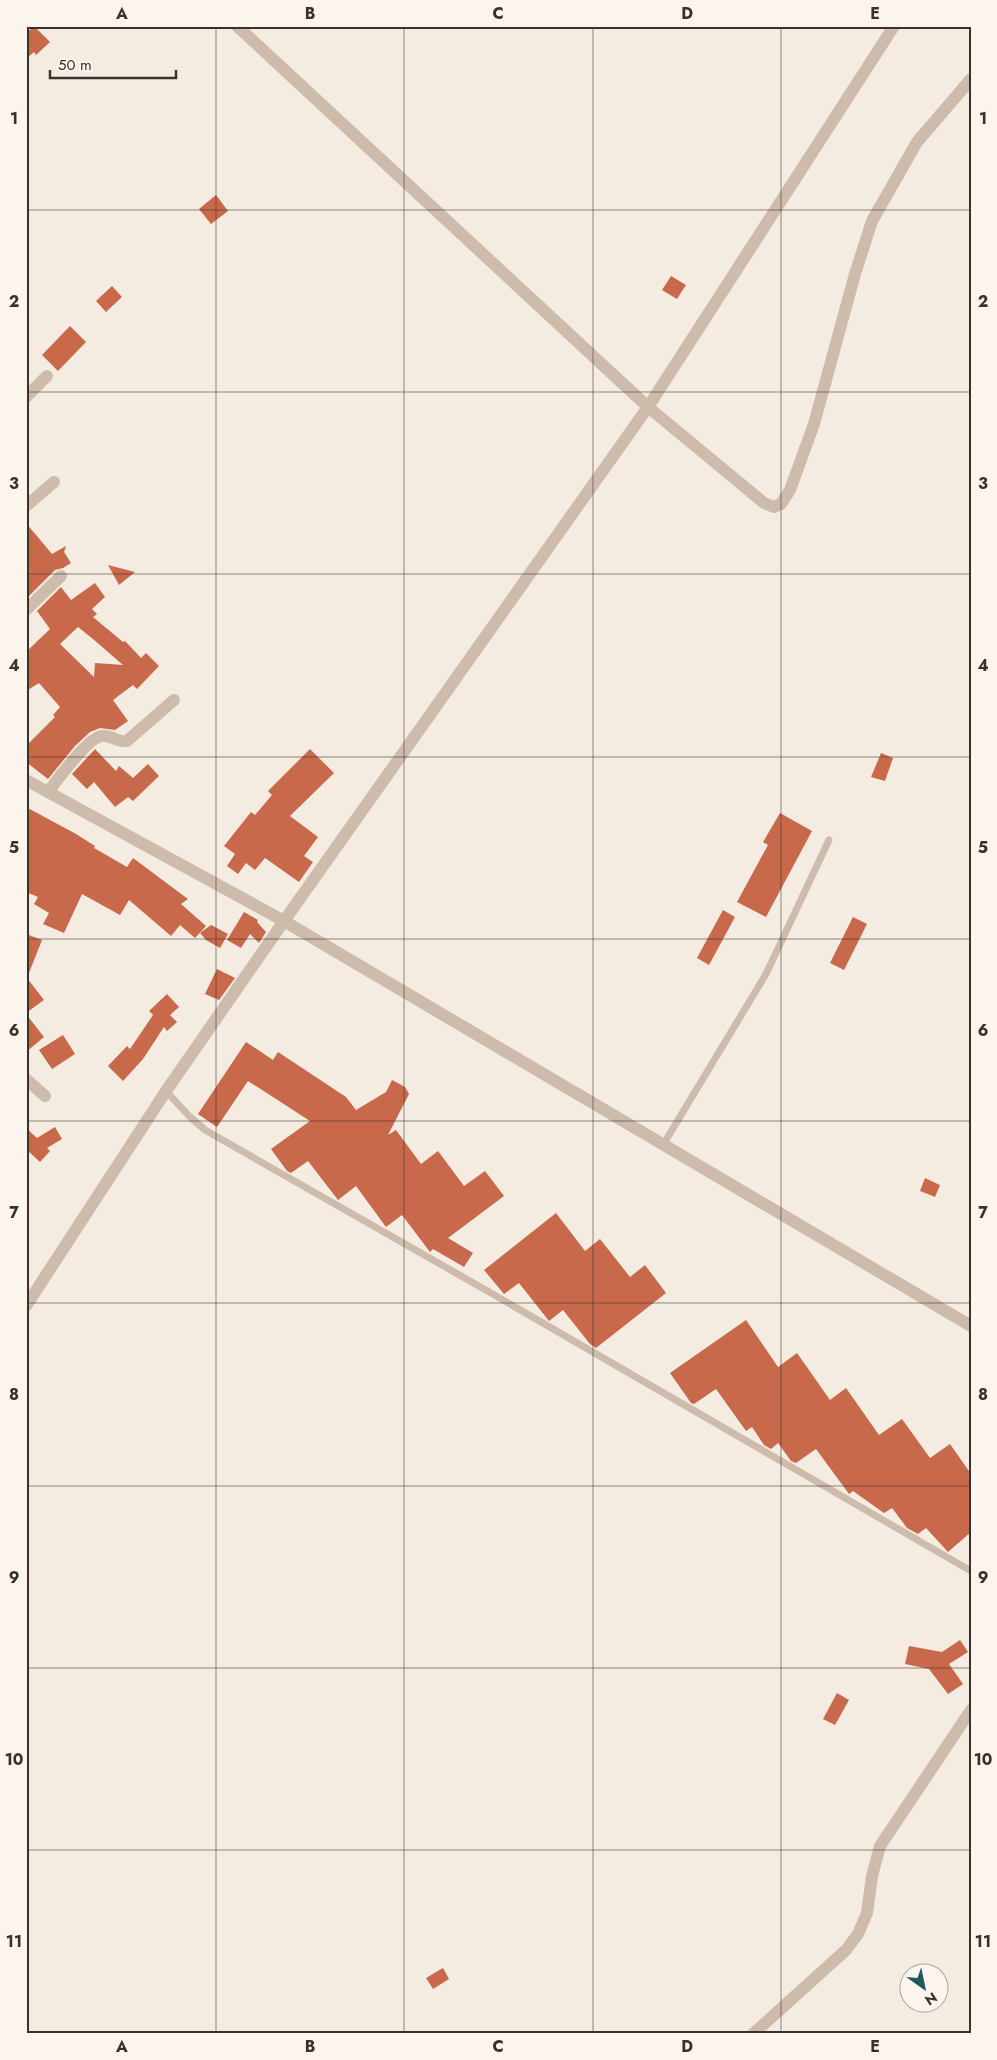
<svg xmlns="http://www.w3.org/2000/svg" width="997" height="2060" font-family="Jost,sans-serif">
  <rect width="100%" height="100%" fill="#f4ebe1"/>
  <!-- building -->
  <g fill="#c8694b" fill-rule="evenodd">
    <polygon points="34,26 50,42 36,55 34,52 26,59 26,33"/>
    <polygon points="216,195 228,211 211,224 199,209"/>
    <polygon points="671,276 686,285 677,299 662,290"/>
    <polygon points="112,286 122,297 106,312 96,301"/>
    <polygon points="70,326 86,342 58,371 42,355"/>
    <polygon points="26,523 52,554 66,546 64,552 71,563 63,568 55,570 27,598"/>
    <polygon points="108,565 135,572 119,585"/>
    <path d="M95,583L105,597L92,609L97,614L93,617L123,642L125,641L141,658L146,653L159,666L137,689L133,685L113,700L128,721L115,730L100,728L90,732L75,746L48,779L26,762V746L55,717L53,715L60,707L39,683L26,691V652L50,629L37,611L61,587L71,600ZM78,627L93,639L123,665L95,663L94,677L60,644Z"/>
    <polygon points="95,749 116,771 119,766 133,778 148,764 159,776 133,801 128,797 115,807 94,782 87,789 72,774"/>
    <polygon points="310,749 334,773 290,816 318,837 304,856 313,862 299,882 265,858 255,870 246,863 238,874 227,866 235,854 224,846 251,812 255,815 272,795 268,791"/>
    <polygon points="881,753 893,758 885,781 871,777"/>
    <polygon points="26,807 76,834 95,846 94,848 127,867 133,858 188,899 181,904 206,926 195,938 180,925 171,936 129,900 120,915 82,894 64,933 43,924 49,913 34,904 38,897 26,892"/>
    <polygon points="780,813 812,831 766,917 737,902 768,845 763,842"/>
    <polygon points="723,910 735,917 709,965 697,958"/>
    <polygon points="244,912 258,920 257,922 266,932 259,943 250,934 241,948 227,940"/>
    <polygon points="853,917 867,924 844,970 830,963"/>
    <polygon points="211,925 228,934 220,948 206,940 200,933"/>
    <polygon points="26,934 42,940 27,978 44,1000 26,1013"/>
    <polygon points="217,969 235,978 219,1000 205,994"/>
    <polygon points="167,994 179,1007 170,1015 177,1022 167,1031 164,1027 143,1059 123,1081 108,1066 127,1046 130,1049 153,1015 149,1011"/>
    <polygon points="26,1014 44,1037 26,1052"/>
    <polygon points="63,1035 75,1054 52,1069 39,1050"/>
    <polygon points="246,1042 273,1060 278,1052 346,1097 356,1110 386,1092 392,1080 405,1087 409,1094 388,1135 396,1130 421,1164 438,1151 464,1186 485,1171 504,1196 448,1238 473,1253 464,1267 433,1249 430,1252 402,1215 386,1227 356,1186 338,1200 308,1161 291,1173 287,1171 271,1149 310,1121 248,1081 217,1127 198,1114"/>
    <polygon points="55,1127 62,1139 47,1148 50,1151 40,1162 26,1149 26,1128 37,1138"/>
    <polygon points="925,1178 940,1185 935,1197 920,1191"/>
    <polygon points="556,1213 585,1251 600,1239 630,1277 645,1265 666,1293 596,1348 590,1344 563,1310 549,1321 519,1283 504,1294 484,1270"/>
    <polygon points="746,1320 778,1367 797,1353 830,1400 846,1388 879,1435 902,1419 930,1458 950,1444 971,1474 971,1532 948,1552 926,1528 918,1534 907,1528 892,1508 884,1513 853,1491 849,1494 816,1449 796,1463 791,1461 778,1443 771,1449 764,1445 752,1427 746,1431 716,1389 694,1404 691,1403 670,1373"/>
    <polygon points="960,1640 968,1652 949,1664 963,1684 948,1694 929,1669 905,1664 909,1646 942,1652"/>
    <polygon points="837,1693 849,1700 835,1725 823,1719"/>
    <polygon points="443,1968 449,1979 433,1989 426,1978"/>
  </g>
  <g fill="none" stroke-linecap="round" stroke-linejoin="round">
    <!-- service -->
    <g stroke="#cdbbac" stroke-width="7">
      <polyline points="166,1091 189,1116 205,1130 491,1293 971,1571"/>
      <polyline points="663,1145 766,974 829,840"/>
    </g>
    <!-- minor -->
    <g stroke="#cdbbac" stroke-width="12">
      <polyline points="237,26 648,407 764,503 774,507 781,504 790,490 814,424 855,274 872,221 917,142 971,79"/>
      <polyline points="26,397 47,376"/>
      <polyline points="26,506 54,482"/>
      <polyline points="26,610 61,576"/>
      <path d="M48,792C58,779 87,739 101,736C110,734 118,743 127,741L174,700"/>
      <polyline points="26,1079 45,1096"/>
      <polyline points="26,1306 166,1091 284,921 648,407 894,26"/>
      <polyline points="753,2034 846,1950 858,1934 867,1913 872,1876 880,1846 971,1710"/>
    </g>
    <!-- tertiary -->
    <polyline stroke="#cdbbac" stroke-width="12" points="26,780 284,921 971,1326"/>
  </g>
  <!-- grid -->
  <path fill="none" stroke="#3b302b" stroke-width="1" stroke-opacity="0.55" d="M216,26V2034M404,26V2034M593,26V2034M781,26V2034M26,210H971M26,392H971M26,574H971M26,757H971M26,939H971M26,1121H971M26,1303H971M26,1486H971M26,1668H971M26,1850H971"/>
  <!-- border -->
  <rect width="997" height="2060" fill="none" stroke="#fbf5ee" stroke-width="55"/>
  <!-- north arrow -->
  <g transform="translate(924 1988) rotate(147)"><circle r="24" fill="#fbf5ee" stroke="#aea6a0"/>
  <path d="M0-4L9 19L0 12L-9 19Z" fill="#1f5a5e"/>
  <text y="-8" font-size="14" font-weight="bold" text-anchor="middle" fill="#3b302b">N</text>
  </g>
  <!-- scale -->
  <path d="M50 70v8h126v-8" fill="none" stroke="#3b302b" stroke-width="2.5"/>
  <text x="58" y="70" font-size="15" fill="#3b302b" stroke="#fbf5ee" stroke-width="4" paint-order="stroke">50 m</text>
  <rect x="28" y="28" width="942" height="2004" fill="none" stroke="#3b302b" stroke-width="2"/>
  <g font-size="16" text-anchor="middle" font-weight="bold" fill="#3b302b">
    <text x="122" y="19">A</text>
    <text x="310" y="19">B</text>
    <text x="498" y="19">C</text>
    <text x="687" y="19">D</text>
    <text x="875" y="19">E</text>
    <text x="14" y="124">1</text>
    <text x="983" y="124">1</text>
    <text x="14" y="307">2</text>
    <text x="983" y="307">2</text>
    <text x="14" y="489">3</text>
    <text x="983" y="489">3</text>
    <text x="14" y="671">4</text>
    <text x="983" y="671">4</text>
    <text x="14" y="853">5</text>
    <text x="983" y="853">5</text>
    <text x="14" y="1036">6</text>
    <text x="983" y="1036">6</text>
    <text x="14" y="1218">7</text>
    <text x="983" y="1218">7</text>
    <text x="14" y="1400">8</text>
    <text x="983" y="1400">8</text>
    <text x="14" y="1583">9</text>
    <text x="983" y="1583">9</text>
    <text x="14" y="1765">10</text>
    <text x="983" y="1765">10</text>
    <text x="14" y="1947">11</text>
    <text x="983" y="1947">11</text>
    <text x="122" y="2052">A</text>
    <text x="310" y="2052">B</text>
    <text x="498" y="2052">C</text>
    <text x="687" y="2052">D</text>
    <text x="875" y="2052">E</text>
  </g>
</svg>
